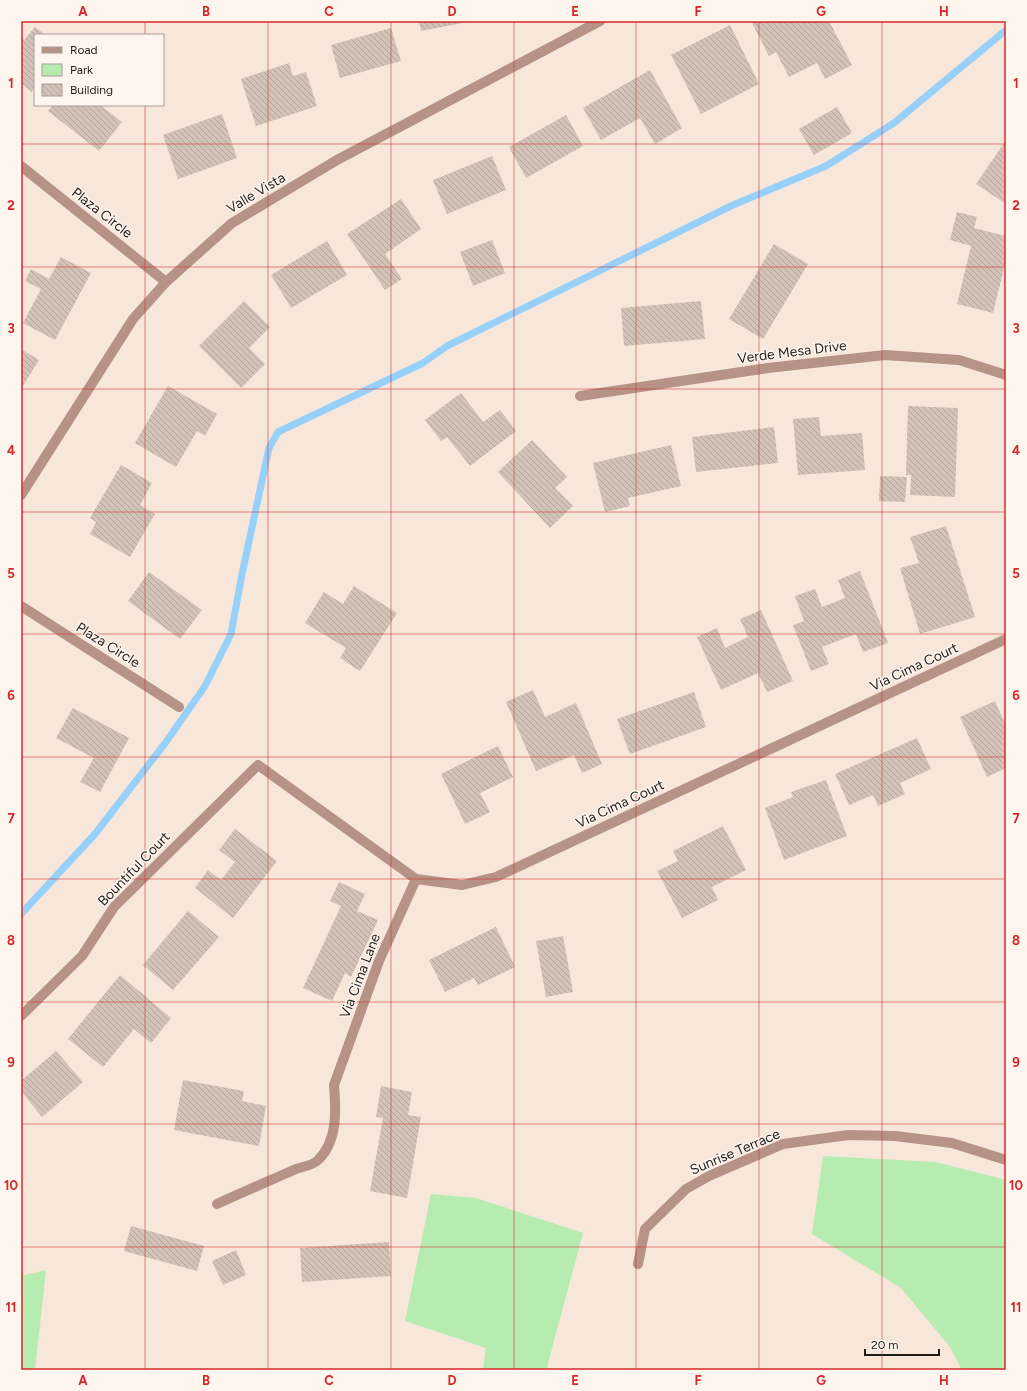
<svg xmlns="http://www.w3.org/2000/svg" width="1027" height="1391" font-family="Figtree,sans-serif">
  <defs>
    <pattern id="building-back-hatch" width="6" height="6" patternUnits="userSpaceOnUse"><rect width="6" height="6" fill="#d3c2b8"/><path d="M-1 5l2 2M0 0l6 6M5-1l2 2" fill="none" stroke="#b5a69d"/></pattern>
  </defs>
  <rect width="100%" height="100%" fill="#f7e7db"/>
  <!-- green -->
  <g fill="#b6ecaf">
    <polygon points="823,1156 936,1162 1006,1180 1006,1370 962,1370 950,1347 901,1288 812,1234"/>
    <polygon points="431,1194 476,1198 583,1233 547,1367 554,1370 483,1370 486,1348 405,1321"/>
    <polygon points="46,1270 35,1370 21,1370 21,1276"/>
  </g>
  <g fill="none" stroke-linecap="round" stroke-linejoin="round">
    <!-- stream -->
    <polyline stroke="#97d0f9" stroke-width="7" points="21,914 95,834 166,742 205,686 231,634 242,574 269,448 278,432 423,363 447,346 733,205 826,166 894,123 1006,30"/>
  </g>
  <!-- building -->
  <g fill="url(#building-back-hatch)">
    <polygon points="419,21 468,21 468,22 421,31"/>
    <polygon points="751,21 829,21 852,65 825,79 817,63 789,77 776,52 769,56"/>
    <polygon points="730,25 759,84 701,114 671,55"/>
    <polygon points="35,27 46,35 35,35 35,88 32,92 21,83 21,37 24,40"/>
    <polygon points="391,28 401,61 340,78 331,45"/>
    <polygon points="289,63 293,76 306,72 317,106 256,126 241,79"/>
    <polygon points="650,70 682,128 655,144 640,118 601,140 583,108"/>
    <polygon points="53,105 100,105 122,122 99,151 48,111"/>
    <polygon points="837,107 852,133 814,155 799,129"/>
    <polygon points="222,114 237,158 178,179 163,135"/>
    <polygon points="566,115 583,146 526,178 509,147"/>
    <polygon points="1006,140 1006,204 976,184"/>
    <polygon points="492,156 506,190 447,214 433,180"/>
    <polygon points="401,199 421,229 385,254 402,279 385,290 347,234"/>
    <polygon points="957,212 977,217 974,228 1006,236 1006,260 993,313 957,304 971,246 950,240"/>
    <polygon points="492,240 505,273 473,286 460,252"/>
    <polygon points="327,241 347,275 291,308 271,275"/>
    <polygon points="774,244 808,264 763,339 729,319"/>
    <polygon points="61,257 91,273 55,340 23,323 41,289 25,281 31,269 49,279"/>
    <polygon points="244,301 270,327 249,348 265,364 241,388 199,346"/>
    <polygon points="701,301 705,339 624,346 621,308"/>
    <polygon points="21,349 39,360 21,389"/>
    <polygon points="168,386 217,414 205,436 197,431 176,467 135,443"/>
    <polygon points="461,393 483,422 500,410 516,431 470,466 447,437 441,441 425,420"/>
    <polygon points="908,406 958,408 955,497 910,495 911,475 906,475"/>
    <polygon points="819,417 821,436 862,433 865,470 798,475 793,419"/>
    <polygon points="774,427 778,463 696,472 692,437"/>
    <polygon points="532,440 567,477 555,488 573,506 550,528 498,472"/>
    <polygon points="671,445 681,486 628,498 630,506 605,512 593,463"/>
    <polygon points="121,465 152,483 140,505 155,514 130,557 90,534 96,522 90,518"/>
    <polygon points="880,476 907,477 905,502 879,501"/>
    <polygon points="946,526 975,617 920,634 900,568 919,563 910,537"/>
    <polygon points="860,571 888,643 863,652 856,634 822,647 829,664 811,671 793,625 804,621 795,596 815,589 822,607 845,598 838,580"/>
    <polygon points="149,572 202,610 180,639 128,601"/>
    <polygon points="354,586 397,613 360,671 340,658 346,648 305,623 324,592 343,604"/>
    <polygon points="761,610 793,681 767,692 758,673 721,690 697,637 717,628 725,648 748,637 740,619"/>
    <polygon points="533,690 545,717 576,703 602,764 582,773 574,755 536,771 506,702"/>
    <polygon points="694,692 706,727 630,754 617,719"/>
    <polygon points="995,701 1006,726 1006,768 987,777 960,717"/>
    <polygon points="73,708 129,738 100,792 80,782 94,758 56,738"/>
    <polygon points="917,738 931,769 900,783 905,794 878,806 873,795 849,805 835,774"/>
    <polygon points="498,746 513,777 480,793 490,812 465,824 441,774"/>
    <polygon points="826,780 847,836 784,860 765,808 793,797 791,792"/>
    <polygon points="723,826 746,870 712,887 718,900 682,918 657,871 678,861 673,851"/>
    <polygon points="235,829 277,861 233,918 195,888 208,870 221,880 235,862 219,850"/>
    <polygon points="339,882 365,894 357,911 378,920 351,977 345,973 332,1001 303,988 341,906 330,901"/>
    <polygon points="188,911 219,937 173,990 143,965"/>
    <polygon points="496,927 515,967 478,985 474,978 445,992 429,960"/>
    <polygon points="563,936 573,992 546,997 536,941"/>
    <polygon points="120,975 171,1018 151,1043 134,1029 103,1067 68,1039"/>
    <polygon points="56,1051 83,1082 42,1117 21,1091 21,1081"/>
    <polygon points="183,1080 244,1091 242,1101 266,1106 259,1146 174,1130"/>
    <polygon points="381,1086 412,1092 408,1115 421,1117 407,1198 370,1191 383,1118 376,1117"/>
    <polygon points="131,1226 204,1246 197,1271 124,1251"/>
    <polygon points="389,1242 391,1276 302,1282 300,1248"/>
    <polygon points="236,1250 246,1275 223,1285 212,1261"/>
  </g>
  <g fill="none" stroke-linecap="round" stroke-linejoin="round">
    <!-- minor -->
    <g stroke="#b69386" stroke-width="10">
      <polyline points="21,166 166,282"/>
      <polyline points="580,396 768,368 885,355 959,360 1006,375"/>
      <polyline points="21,495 133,319 166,282 232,223 337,160 600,21"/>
      <polyline points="21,606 179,707"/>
      <polyline points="21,1016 82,956 114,907 258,765 416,879 462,885 496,877 1006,639"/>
      <path d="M217,1204C243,1192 269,1181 296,1169C302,1167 314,1165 318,1160C338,1141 336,1110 334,1085L379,961L416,879"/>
      <polyline points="638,1264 645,1229 686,1189 709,1176 783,1144 848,1135 895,1136 952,1143 1006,1160"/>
    </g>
  </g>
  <!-- grid -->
  <path fill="none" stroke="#d62828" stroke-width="1" stroke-opacity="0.55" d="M145,21V35M268,21V1370M391,21V1370M514,21V1370M636,21V1370M759,21V1370M882,21V1370M145,105V1370M21,144H1006M21,267H1006M21,389H1006M21,512H1006M21,634H1006M21,757H1006M21,879H1006M21,1002H1006M21,1124H1006M21,1247H1006"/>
  <g text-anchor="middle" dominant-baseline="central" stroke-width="3" stroke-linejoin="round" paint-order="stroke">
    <!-- street labels -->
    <g font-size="14" fill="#211c18" stroke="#fff5ef">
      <text transform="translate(256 193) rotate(-31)">Valle Vista</text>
      <text transform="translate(102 213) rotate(38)">Plaza Circle</text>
      <text transform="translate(792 352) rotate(-7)">Verde Mesa Drive</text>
      <text transform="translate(108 645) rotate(32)">Plaza Circle</text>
      <text transform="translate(914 667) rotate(-25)">Via Cima Court</text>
      <text transform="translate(620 804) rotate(-25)">Via Cima Court</text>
      <text transform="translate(134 869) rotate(-46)">Bountiful Court</text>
      <text transform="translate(360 976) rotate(-69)">Via Cima Lane</text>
      <text transform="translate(735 1152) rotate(-23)">Sunrise Terrace</text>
    </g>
  </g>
  <!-- border -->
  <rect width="1027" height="1391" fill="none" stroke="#fff5ef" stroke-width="44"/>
  <!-- legend -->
  <rect x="34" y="34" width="130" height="72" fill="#fff5ef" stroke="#a69e99"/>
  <rect x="42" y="47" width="20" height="6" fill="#b69386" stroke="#a69e99"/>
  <text x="70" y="54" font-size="12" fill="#211c18">Road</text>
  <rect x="42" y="64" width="20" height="12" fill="#b6ecaf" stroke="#a69e99"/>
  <text x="70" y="74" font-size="12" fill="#211c18">Park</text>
  <rect x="42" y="84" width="20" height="12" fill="url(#building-back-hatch)" stroke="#a69e99"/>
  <text x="70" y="94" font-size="12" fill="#211c18">Building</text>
  <!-- scale -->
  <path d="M865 1349v6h74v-6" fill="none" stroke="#211c18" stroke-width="2"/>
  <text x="871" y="1349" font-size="12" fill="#211c18" stroke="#fff5ef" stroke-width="3" paint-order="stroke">20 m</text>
  <rect x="22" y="22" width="983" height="1347" fill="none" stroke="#d62828" stroke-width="1.5"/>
  <g font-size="13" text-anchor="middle" font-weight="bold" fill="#d62828">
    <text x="83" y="16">A</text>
    <text x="206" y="16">B</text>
    <text x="329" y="16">C</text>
    <text x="452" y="16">D</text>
    <text x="575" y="16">E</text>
    <text x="698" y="16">F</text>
    <text x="821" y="16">G</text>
    <text x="944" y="16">H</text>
    <text x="11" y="88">1</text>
    <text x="1016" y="88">1</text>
    <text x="11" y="210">2</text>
    <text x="1016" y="210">2</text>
    <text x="11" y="333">3</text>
    <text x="1016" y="333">3</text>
    <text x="11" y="455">4</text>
    <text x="1016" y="455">4</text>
    <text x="11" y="578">5</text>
    <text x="1016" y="578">5</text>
    <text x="11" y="700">6</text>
    <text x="1016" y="700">6</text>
    <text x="11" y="823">7</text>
    <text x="1016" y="823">7</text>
    <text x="11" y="945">8</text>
    <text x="1016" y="945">8</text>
    <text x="11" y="1067">9</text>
    <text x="1016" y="1067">9</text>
    <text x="11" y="1190">10</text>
    <text x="1016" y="1190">10</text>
    <text x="11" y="1312">11</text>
    <text x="1016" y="1312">11</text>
    <text x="83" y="1385">A</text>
    <text x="206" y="1385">B</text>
    <text x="329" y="1385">C</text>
    <text x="452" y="1385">D</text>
    <text x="575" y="1385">E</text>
    <text x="698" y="1385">F</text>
    <text x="821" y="1385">G</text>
    <text x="944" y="1385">H</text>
  </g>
</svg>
